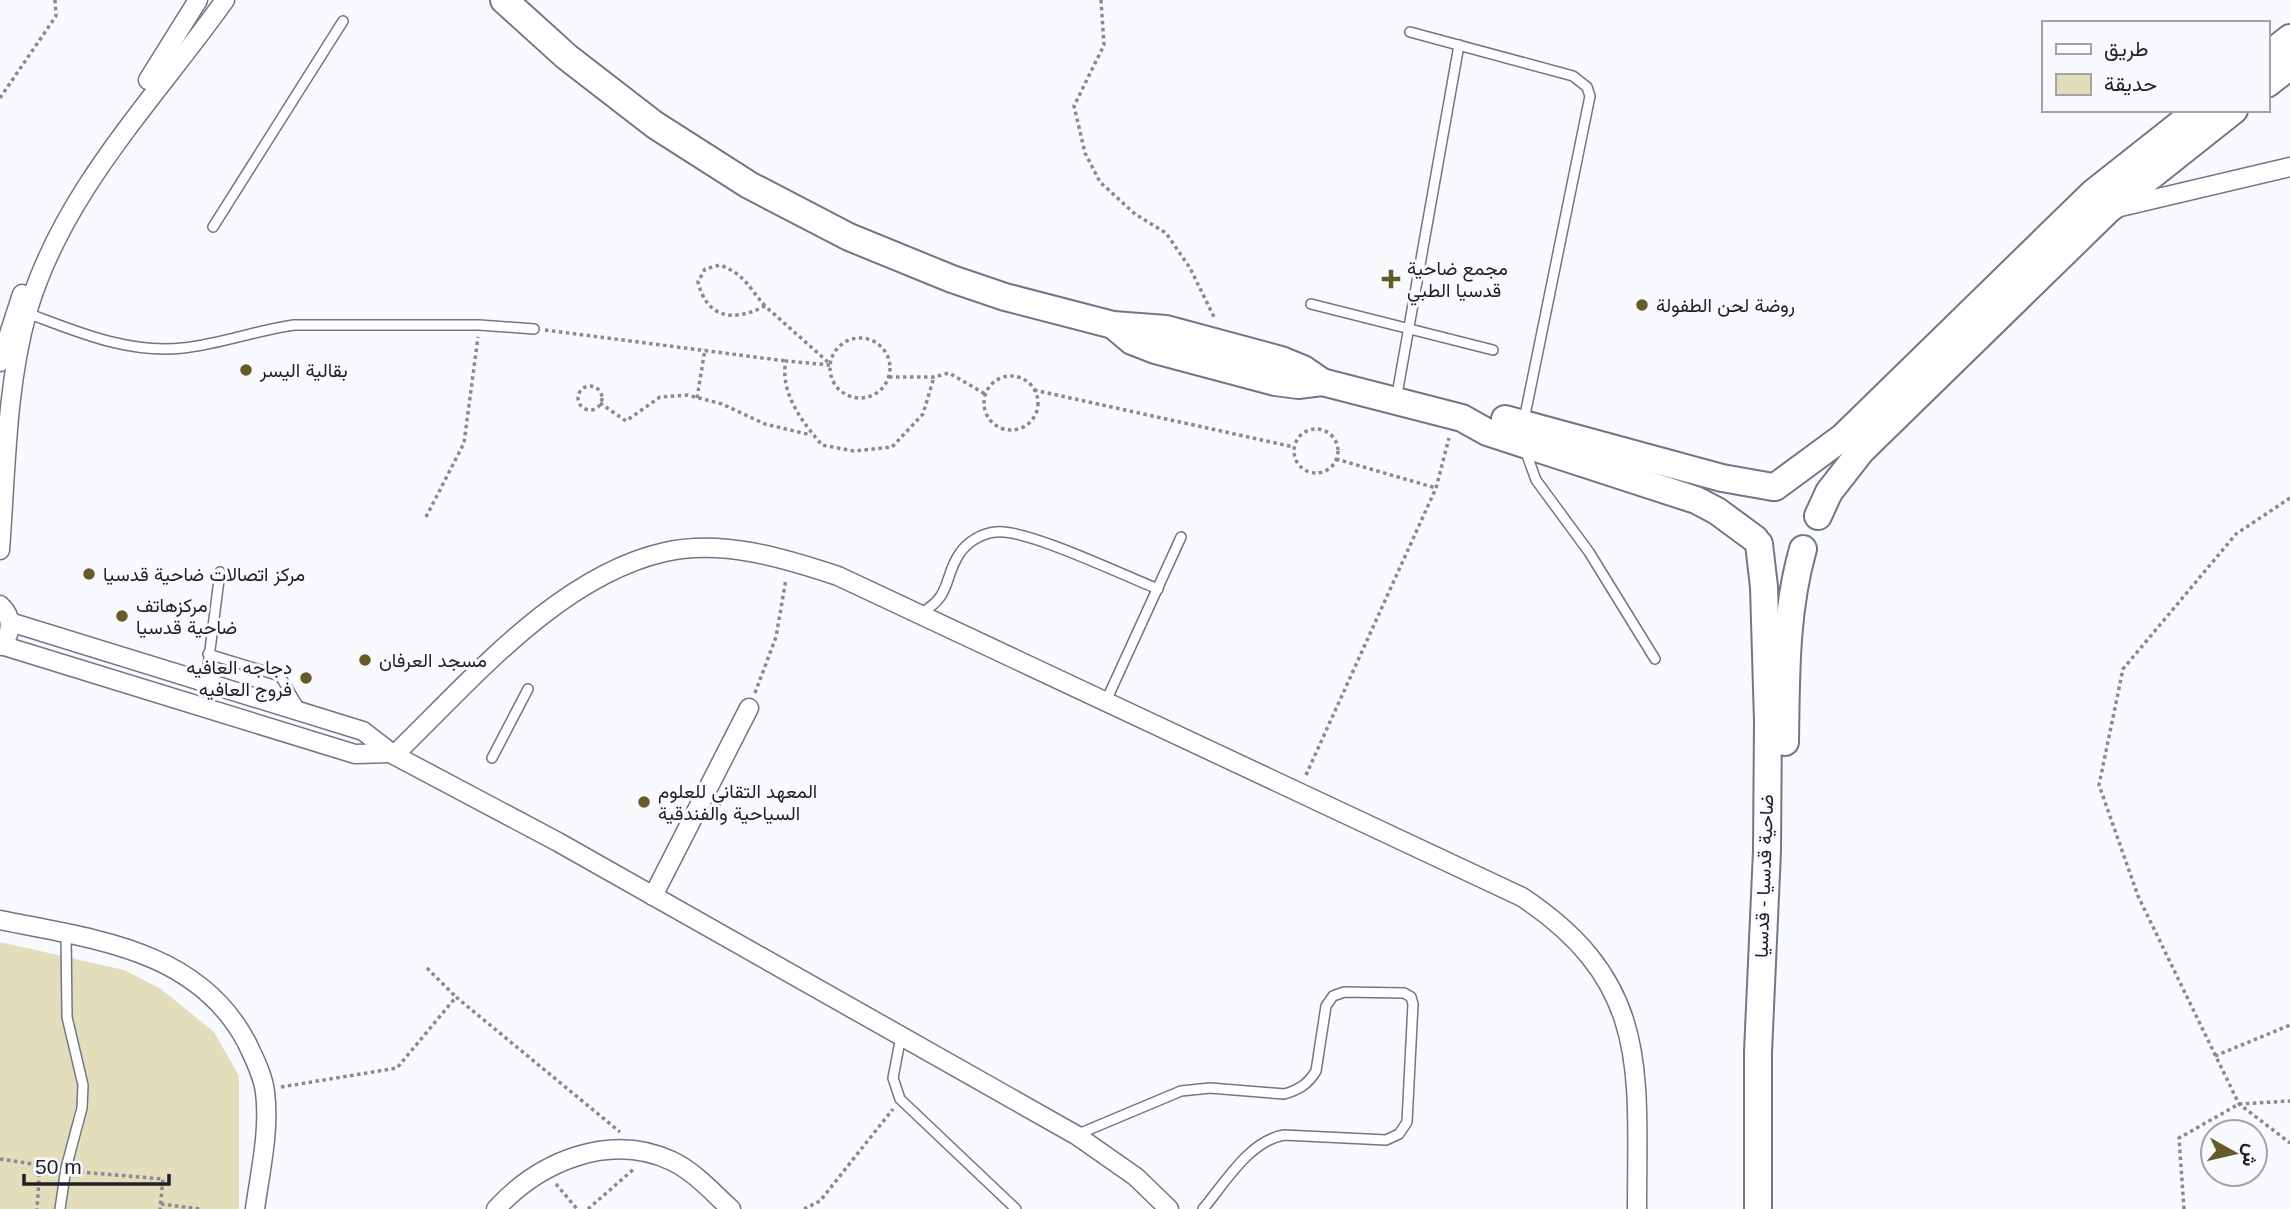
<svg xmlns="http://www.w3.org/2000/svg" width="2290" height="1209" font-family="Arial,Vazirmatn,sans-serif">
  <rect width="100%" height="100%" fill="#f9fafd"/>
  <!-- green -->
  <polygon fill="#e3ddbb" points="0,942 124,970 161,989 214,1032 239,1076 239,1209 0,1209"/>
  <g fill="none" stroke-linecap="round" stroke-linejoin="round">
    <defs>
      <g id="service">
        <polyline points="1410,32 1573,76 1587,87 1590,96 1524,420"/>
        <polyline points="213,227 343,21"/>
        <polyline points="1311,304 1493,350"/>
        <path d="M27,313C78,332 128,354 183,348C221,344 257,330 294,325H479L534,329"/>
        <polyline points="1396,400 1459,45"/>
        <polyline points="1524,447 1536,480 1589,552 1655,659"/>
        <path d="M921,613C953,595 943,577 960,553C968,541 983,533 996,532C1025,528 1125,576 1158,589"/>
        <polyline points="208,654 280,676 300,709"/>
        <polyline points="206,681 220,572"/>
        <polyline points="1106,701 1181,537"/>
        <polyline points="492,758 528,689"/>
        <polyline points="901,1036 893,1078 900,1099 1016,1209"/>
        <path d="M1076,1135L1181,1091L1210,1088L1284,1094C1299,1090 1308,1084 1316,1071L1326,1006L1333,996L1344,992L1404,993L1411,997L1413,1004L1407,1122L1399,1134L1386,1140L1284,1135C1249,1141 1225,1183 1203,1209"/>
        <polyline points="60,1209 66,1168 82,1108 83,1085 67,1017 66,933"/>
      </g>
      <g id="minor">
        <polyline points="148,80 198,0"/>
        <polyline points="2116,208 2290,167"/>
        <polyline points="0,362 22,294"/>
        <path d="M0,550C6,472 6,388 27,313C62,192 154,100 225,0"/>
        <path d="M0,605C13,617 13,633 0,646"/>
        <polyline points="10,622 363,731 394,755 558,842 1076,1135 1136,1177 1169,1209"/>
        <polyline points="1,645 355,754 391,753"/>
        <path d="M394,755C470,682 558,576 665,552C722,539 784,558 838,576L1522,897C1651,983 1637,1070 1637,1209"/>
        <polyline points="653,896 749,708"/>
        <path d="M0,920C93,939 198,949 247,1043C254,1058 263,1075 265,1092C270,1130 260,1172 255,1209"/>
        <path d="M496,1209C540,1161 610,1132 672,1161C695,1172 713,1193 731,1209"/>
      </g>
      <g id="secondary">
        <polyline points="504,0 567,57 655,125 749,185 849,237 952,279 1005,297 1113,325 1166,329 1281,360 1303,369 1322,382 1462,418 1487,432 1696,500 1717,511 1755,539"/>
        <polyline points="2267,56 2290,38"/>
        <polyline points="2267,84 2290,66"/>
        <polyline points="1113,325 1132,341 1155,350 1275,382 1298,385 1322,382"/>
        <polyline points="1505,419 1722,478 1773,487"/>
        <polyline points="1775,487 1843,437 2093,193 2198,110"/>
        <polyline points="1818,516 1829,492 1861,451 2108,210 2234,110"/>
        <path d="M1785,742C1786,677 1785,612 1803,549"/>
        <polyline points="1758,1209 1758,1052 1767,851 1768,721 1764,587 1759,544"/>
      </g>
    </defs>
    <!-- service casing -->
    <use href="#service" stroke="#727686" stroke-width="12"/>
    <!-- minor casing -->
    <use href="#minor" stroke="#727686" stroke-width="21"/>
    <!-- secondary casing -->
    <use href="#secondary" stroke="#727686" stroke-width="30"/>
    <!-- path -->
    <g stroke="#898a8f" stroke-width="3.5" stroke-dasharray="3.5 3.5" stroke-linecap="butt">
      <polyline points="1101,0 1104,45 1074,106 1085,153 1100,182 1135,214 1166,233 1190,268 1215,319"/>
      <polyline points="0,98 56,16 55,0"/>
      <path d="M765,306C748,287 746,275 720,265L705,269L698,282C707,319 734,322 765,306L829,363"/>
      <polyline points="545,330 786,361"/>
      <circle cx="860" cy="368" r="30"/>
      <path d="M830,365L786,361C779,392 803,423 822,445L854,451L892,447L923,414L934,377"/>
      <circle cx="1011" cy="403" r="27"/>
      <polyline points="889,377 934,377 949,373 985,394"/>
      <circle cx="590" cy="398" r="12"/>
      <polyline points="1034,390 1294,447"/>
      <polyline points="697,398 705,349"/>
      <polyline points="600,403 626,421 660,397 687,395 722,404 765,424 811,435"/>
      <circle cx="1316" cy="451" r="22"/>
      <polyline points="1336,459 1436,488"/>
      <polyline points="2290,498 2236,534 2123,669 2099,785 2138,896 2239,1104 2290,1143"/>
      <polyline points="426,517 464,443 478,337"/>
      <polyline points="755,693 776,637 786,579"/>
      <polyline points="1306,775 1436,488 1449,438"/>
      <polyline points="427,968 456,997"/>
      <polyline points="2215,1056 2290,1025"/>
      <polyline points="281,1087 397,1068 456,997 620,1132"/>
      <polyline points="0,1159 40,1165 37,1209"/>
      <polyline points="80,1172 163,1179 160,1209"/>
      <polyline points="556,1184 577,1209"/>
      <polyline points="161,1204 200,1209"/>
      <polyline points="588,1209 635,1168"/>
      <polyline points="804,1209 820,1201 893,1109"/>
      <polyline points="2184,1209 2179,1138 2239,1104 2290,1101"/>
    </g>
    <!-- service -->
    <use href="#service" stroke="#fff" stroke-width="9"/>
    <!-- minor -->
    <use href="#minor" stroke="#fff" stroke-width="18"/>
    <!-- secondary -->
    <use href="#secondary" stroke="#fff" stroke-width="26"/>
  </g>
  <!-- markers -->
  <g fill="#665b28" stroke="#f9fafd" stroke-width="2.5">
    <path d="M1387.5 268.5h7v7h7v7h-7v7h-7v-7h-7v-7h7z"/>
    <circle cx="1642" cy="305" r="7"/>
    <circle cx="246" cy="370" r="7"/>
    <circle cx="89" cy="574" r="7"/>
    <circle cx="122" cy="616" r="7"/>
    <circle cx="365" cy="660" r="7"/>
    <circle cx="306" cy="678" r="7"/>
    <circle cx="644" cy="802" r="7"/>
  </g>
  <g text-anchor="middle" dominant-baseline="central" stroke-width="6" stroke-linejoin="round" paint-order="stroke">
    <!-- poi labels -->
    <g font-size="19" fill="#1f2027" stroke="#f9fafd" text-anchor="start">
      <text x="1407" y="268">مجمع ضاحية<tspan x="1407" dy="22">قدسيا الطبي</tspan></text>
      <text x="1656" y="305">روضة لحن الطفولة</text>
      <text x="260" y="370">بقالية اليسر</text>
      <text x="103" y="574">مركز اتصالات ضاحية قدسيا</text>
      <text x="136" y="605">مركزهاتف<tspan x="136" dy="22">ضاحية قدسيا</tspan></text>
      <text x="379" y="660">مسجد العرفان</text>
      <text x="292" y="667" text-anchor="end">دجاجه العافيه<tspan x="292" dy="22">فروج العافيه</tspan></text>
      <text x="658" y="791">المعهد التقاني للعلوم<tspan x="658" dy="22">السياحية والفندقية</tspan></text>
    </g>
    <!-- street labels -->
    <g font-size="19" fill="#1f2027" stroke="#f9fafd">
      <text transform="translate(1764 876) rotate(-88)">ضاحية قدسيا - قدسيا</text>
    </g>
  </g>
  <!-- legend -->
  <rect x="2042" y="21" width="228" height="91" fill="#f9fafd" stroke="#a2a3a7" stroke-width="2"/>
  <rect x="2056" y="44" width="35" height="10" fill="#ffffff" stroke="#a2a3a7" stroke-width="2"/>
  <text x="2104" y="56" font-size="21" fill="#1f2027">طريق</text>
  <rect x="2056" y="74" width="35" height="21" fill="#e3ddbb" stroke="#a2a3a7" stroke-width="2"/>
  <text x="2104" y="91" font-size="21" fill="#1f2027">حديقة</text>
  <!-- north arrow -->
  <g transform="translate(2234 1153) rotate(98)"><circle r="33" fill="#f9fafd" stroke="#a2a3a7" stroke-width="2"/>
  <path d="M0-5L12 26L0 18L-12 26Z" fill="#665b28"/>
  <text y="-10" font-size="19" font-weight="bold" text-anchor="middle" fill="#1f2027">ش</text>
  </g>
  <!-- scale -->
  <path d="M24 1174v10h145v-10" fill="none" stroke="#1f2027" stroke-width="3.5"/>
  <text x="35" y="1174" font-size="21" fill="#1f2027" stroke="#f9fafd" stroke-width="5" paint-order="stroke">50 m</text>
</svg>
